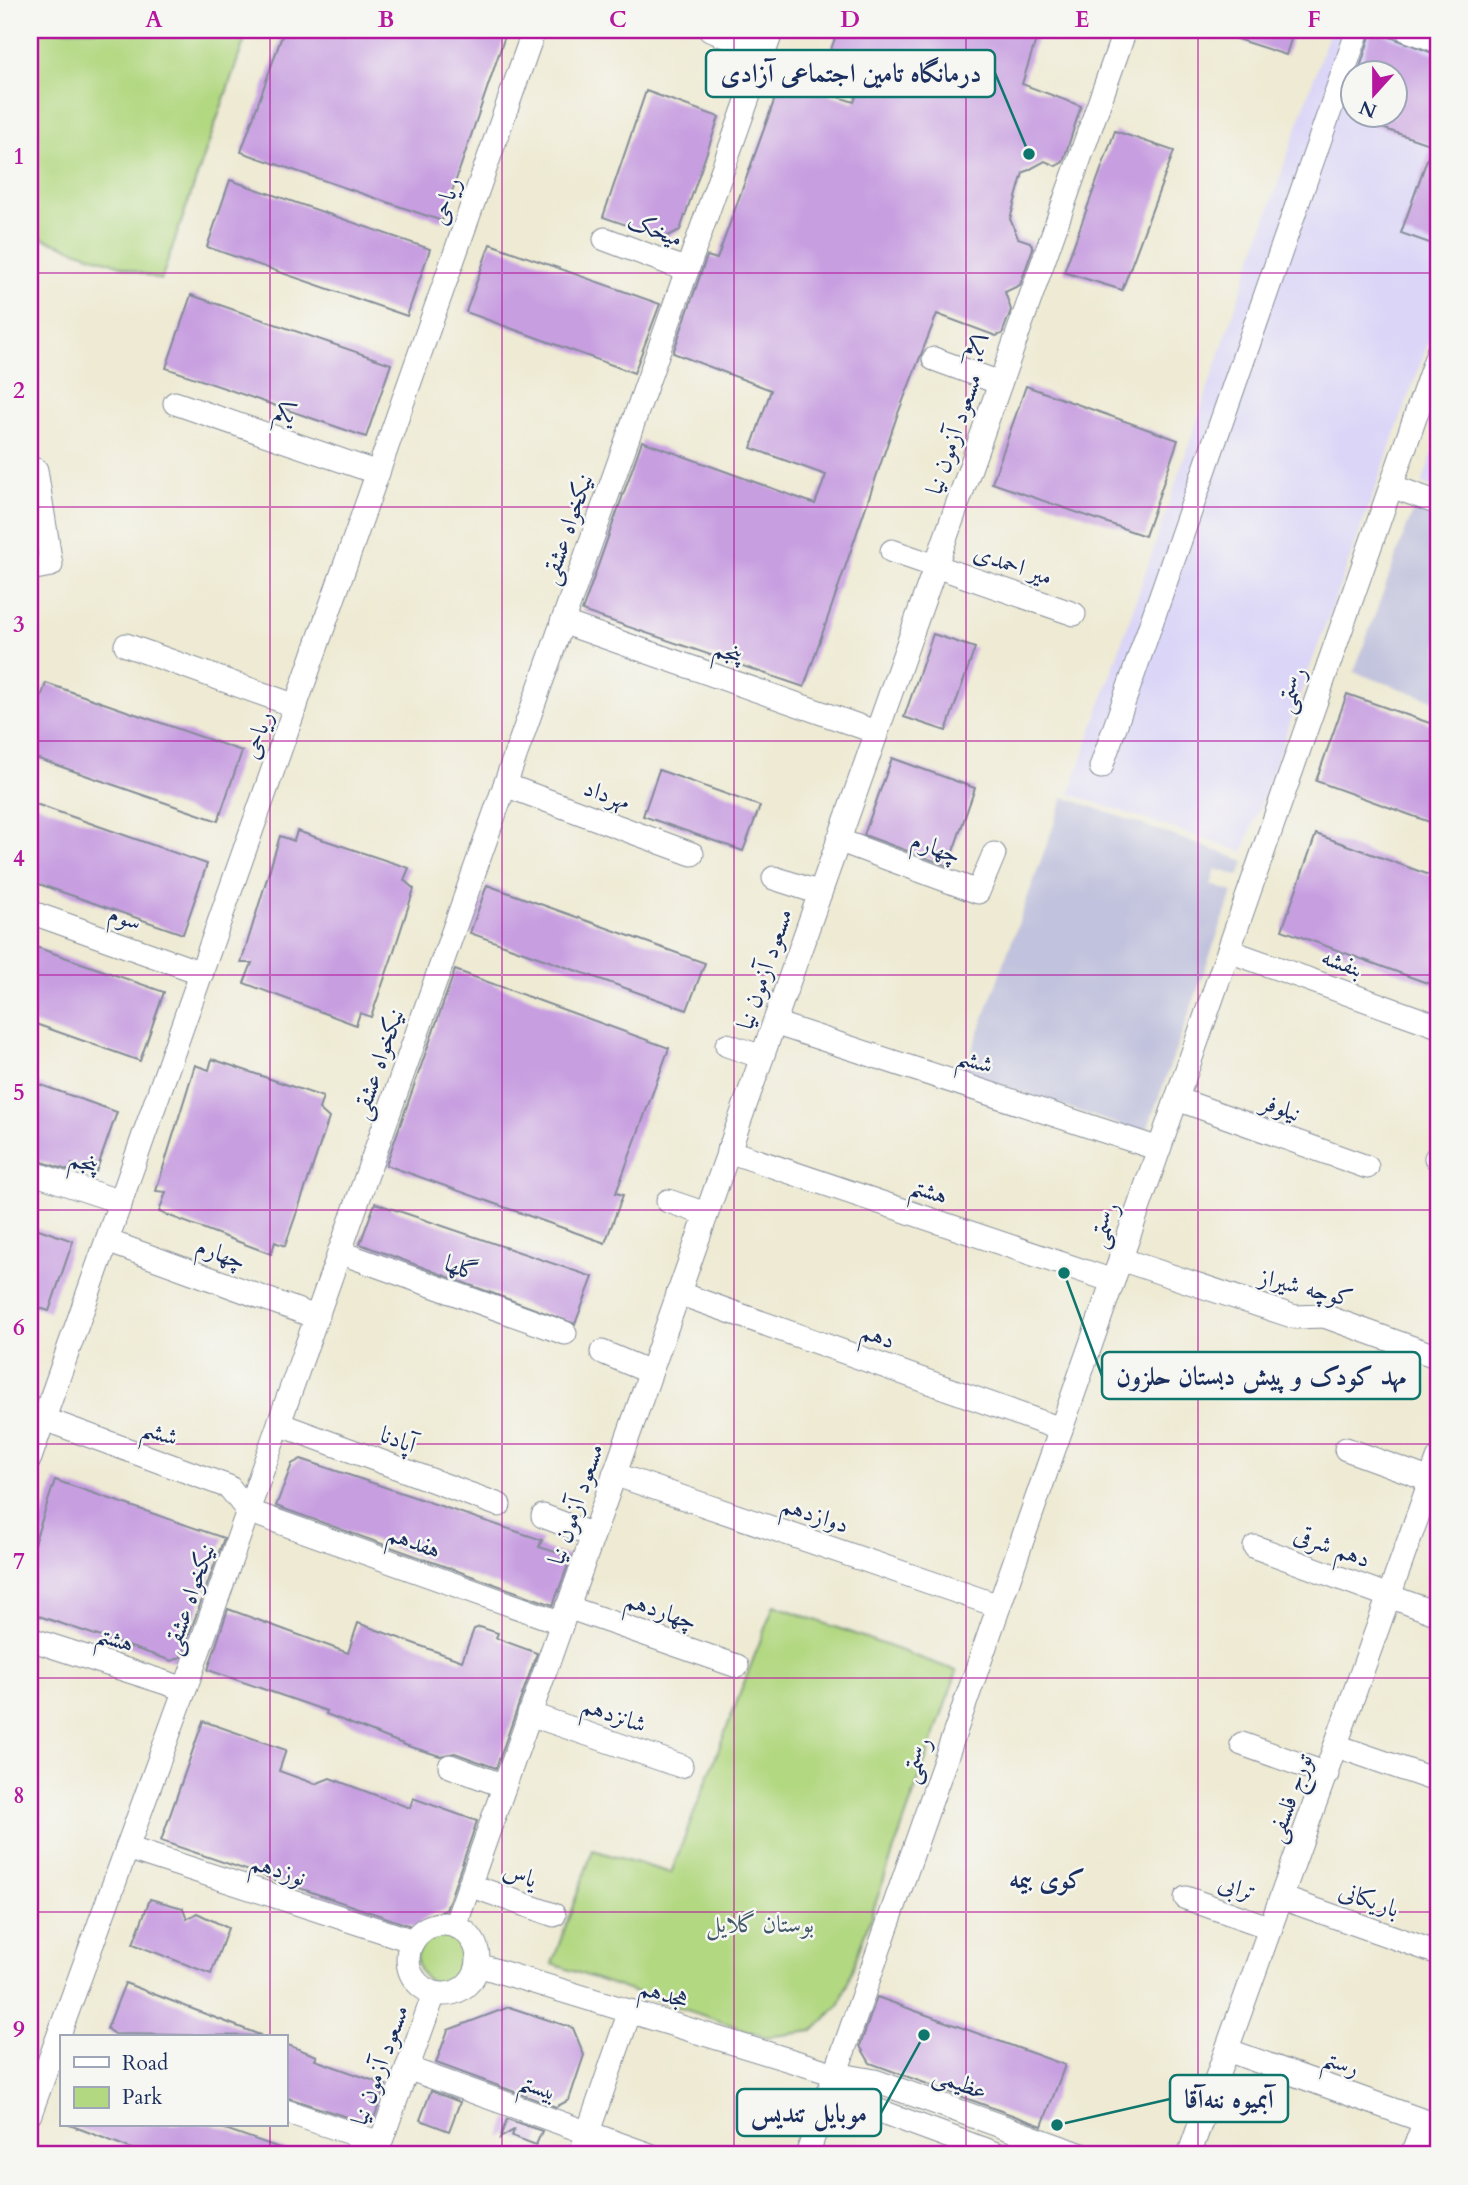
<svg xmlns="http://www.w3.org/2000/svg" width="1468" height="2185" font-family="Cardo,Amiri,serif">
  <rect width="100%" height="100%" fill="#f6f6f2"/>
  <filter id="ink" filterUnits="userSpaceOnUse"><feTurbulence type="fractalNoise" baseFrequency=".0143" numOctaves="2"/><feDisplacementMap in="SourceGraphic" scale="14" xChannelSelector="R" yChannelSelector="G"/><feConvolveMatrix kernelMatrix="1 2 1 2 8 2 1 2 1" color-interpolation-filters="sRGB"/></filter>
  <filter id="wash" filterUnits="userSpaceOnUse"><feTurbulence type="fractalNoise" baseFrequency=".00686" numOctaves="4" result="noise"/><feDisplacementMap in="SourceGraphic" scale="28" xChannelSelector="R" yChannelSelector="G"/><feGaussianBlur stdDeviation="1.57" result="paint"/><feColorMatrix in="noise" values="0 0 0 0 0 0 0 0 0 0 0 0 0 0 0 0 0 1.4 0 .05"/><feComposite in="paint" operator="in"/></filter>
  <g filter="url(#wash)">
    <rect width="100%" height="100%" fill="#eeead3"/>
    <!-- built -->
    <g fill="#dbd6f7" fill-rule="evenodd">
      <path d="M1330,30H1438V316L1243,852L1070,794ZM1352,74H1394V116H1352Z"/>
      <polygon points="1438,437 1438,490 1422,484"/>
    </g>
    <!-- industrial -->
    <g fill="#c1c2dd">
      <polygon points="1416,502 1438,509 1438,702 1354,672"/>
      <polygon points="1064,797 1245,861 1239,876 1216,869 1211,885 1233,892 1148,1127 1138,1131 964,1073"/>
    </g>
    <!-- green -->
    <g fill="#b3d882" stroke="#678470" stroke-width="2">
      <polygon points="30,30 248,30 161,280 30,234"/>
      <polygon points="774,1605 957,1671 840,2004 813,2031 766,2037 552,1964 593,1850 671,1873"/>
      <circle cx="442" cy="1959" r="25"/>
    </g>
    <g id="blocks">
      <!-- building -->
      <g fill="#c79ee0">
        <polygon points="284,30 327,30 343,35 343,30 507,30 442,221 241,152"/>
        <polygon points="838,30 1039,30 1022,84 1081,106 1063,162 1056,166 1045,161 1023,173 1010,219 1018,238 1030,242 1033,248 1020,285 1005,292 1011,310 1002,334 996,336 937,314 897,416 804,687 582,611 642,441 815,504 826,475 751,448 771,390 673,353 707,256 717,259 782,79 854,102 869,64 830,52"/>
        <polygon points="1219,30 1294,30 1286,55 1218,33"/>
        <polygon points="1372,30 1438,55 1438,246 1401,233 1432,145 1353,118 1395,116 1395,74 1358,74"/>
        <polygon points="646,91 719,117 680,230 664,238 603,217"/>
        <polygon points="1115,131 1174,151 1122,290 1064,272"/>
        <polygon points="230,180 430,249 407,316 207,247"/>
        <polygon points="490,244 660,304 634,373 466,312"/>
        <polygon points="191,295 391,364 366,437 166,368"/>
        <polygon points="1026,386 1178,440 1145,536 992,483"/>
        <polygon points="933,634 975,648 946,731 904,717"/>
        <polygon points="46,683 242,751 218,821 30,756 30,730"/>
        <polygon points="1347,694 1438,726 1438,825 1316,781"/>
        <polygon points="892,758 975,788 948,866 864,835"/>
        <polygon points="659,770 760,806 743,851 643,816"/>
        <polygon points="30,802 207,864 183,934 30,881"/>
        <polygon points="297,831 409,868 404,880 414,889 392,957 371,1017 360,1013 356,1025 244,983 252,963 241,963 280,836 294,841"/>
        <polygon points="1316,834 1438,878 1438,987 1282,930"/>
        <polygon points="487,885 705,963 687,1010 470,933"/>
        <polygon points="30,945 164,992 140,1061 30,1022"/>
        <polygon points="455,970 669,1048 616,1193 623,1195 605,1243 386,1165"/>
        <polygon points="212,1059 323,1097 319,1109 329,1118 306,1186 285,1246 275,1242 271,1254 159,1212 166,1192 156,1191 195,1065 209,1070"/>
        <polygon points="30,1081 117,1112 96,1172 72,1164 70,1171 30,1158"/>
        <polygon points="375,1203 593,1277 575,1324 360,1244"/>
        <polygon points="30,1226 73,1241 49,1311 30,1305"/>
        <polygon points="301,1459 542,1540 539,1547 571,1557 553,1605 276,1506 292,1464"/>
        <polygon points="55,1480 224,1538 181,1657 172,1661 30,1613 30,1556"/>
        <polygon points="228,1609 348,1653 358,1623 462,1661 474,1629 480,1627 498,1633 496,1638 537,1653 496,1768 455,1753 440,1756 408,1746 326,1714 327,1711 208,1670"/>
        <polygon points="203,1721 286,1750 279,1771 315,1784 330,1778 410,1808 413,1798 477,1821 446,1910 432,1914 414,1927 161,1841"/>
        <polygon points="150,1899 183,1908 187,1919 197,1913 228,1928 211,1974 133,1944"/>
        <polygon points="125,1983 260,2035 259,2036 114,2034 107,2029"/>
        <polygon points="877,1997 1065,2065 1042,2126 870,2063 860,2046"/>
        <polygon points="509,2007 573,2028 584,2055 569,2100 556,2107 436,2063 448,2030"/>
        <polygon points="285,2044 317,2056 315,2060 386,2085 374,2118 365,2123 285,2097"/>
        <polygon points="431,2091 460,2102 449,2131 420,2120"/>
        <polygon points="507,2119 542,2131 536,2145 512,2136 514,2130 500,2138"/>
        <polygon points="67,2124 211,2124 294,2153 294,2155 148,2155"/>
      </g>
    </g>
  </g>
  <g filter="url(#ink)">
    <use href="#blocks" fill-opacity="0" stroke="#848c98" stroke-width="2"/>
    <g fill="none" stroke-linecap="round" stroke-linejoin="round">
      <defs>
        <g id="minor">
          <polyline points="710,30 764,51"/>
          <polyline points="1407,30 1438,41"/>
          <polyline points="605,239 687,270"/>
          <polyline points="934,359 1000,383"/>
          <polyline points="175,403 378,473"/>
          <polyline points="1391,486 1438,503"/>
          <polyline points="892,551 1074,614"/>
          <polyline points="30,569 51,565 36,470"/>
          <polyline points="562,622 876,732"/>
          <polyline points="126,645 296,706"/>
          <polyline points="1101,767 1358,30"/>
          <polyline points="505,785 692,854"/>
          <polyline points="838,840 978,892 994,854"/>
          <polyline points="774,878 820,893"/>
          <polyline points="30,912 202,973"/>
          <polyline points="1229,951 1438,1026"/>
          <polyline points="774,1023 1159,1149"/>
          <polyline points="727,1045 762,1057"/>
          <polyline points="1177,1099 1367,1167"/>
          <polyline points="728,1151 1113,1281"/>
          <polyline points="1436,1158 1438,1158"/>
          <polyline points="30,1172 121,1202"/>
          <polyline points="668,1201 706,1214"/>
          <polyline points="107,1241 316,1317"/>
          <polyline points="339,1252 565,1333"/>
          <polyline points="1120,1259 1295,1317 1324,1316 1438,1357"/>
          <polyline points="678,1293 1061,1429"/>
          <polyline points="602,1352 650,1372"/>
          <polyline points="44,1419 229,1487 248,1511 562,1623"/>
          <polyline points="279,1424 499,1505"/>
          <polyline points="1346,1449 1431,1480"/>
          <polyline points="30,1458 534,30"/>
          <polyline points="614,1474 999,1606"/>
          <polyline points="543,1516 593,1535"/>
          <polyline points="1255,1547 1438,1614"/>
          <polyline points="567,1607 737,1666"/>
          <polyline points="30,1639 185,1689"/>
          <polyline points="529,1714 681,1766"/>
          <polyline points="1242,1744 1327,1774"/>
          <polyline points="1337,1746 1438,1781"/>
          <polyline points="450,1766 504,1786"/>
          <polyline points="127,1848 413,1941"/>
          <polyline points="469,1885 554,1915"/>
          <polyline points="1186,1898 1271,1928"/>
          <polyline points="1282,1898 1438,1953"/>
          <circle cx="443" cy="1959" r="35"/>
          <polyline points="455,1926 1125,30"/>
          <polyline points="478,1965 835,2074 875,2081 1082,2155"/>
          <polyline points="1227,2050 1438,2126"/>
          <polyline points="407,2068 650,2155"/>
          <polyline points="835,2074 874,2109 999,2155"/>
          <polyline points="285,2111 380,2143"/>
          <polyline points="30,2114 185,1689 772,30"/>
          <polyline points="376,2155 434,1994"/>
          <polyline points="580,2155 630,2011"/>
          <polyline points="807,2155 1438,352"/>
          <polyline points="1189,2155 1438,1459"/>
          <polyline points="1412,2155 1425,2121"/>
        </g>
      </defs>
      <!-- minor casing -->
      <use href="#minor" stroke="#848c98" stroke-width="25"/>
      <!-- minor -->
      <use href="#minor" stroke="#fff" stroke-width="23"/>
    </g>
  </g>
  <!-- grid -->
  <path fill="none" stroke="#b5179e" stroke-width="2" stroke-opacity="0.55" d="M270,30V2036M502,30V2155M734,30V2155M966,30V2155M1198,30V2155M30,273H1438M30,507H1438M30,741H1438M30,975H1438M30,1210H1438M30,1444H1438M30,1678H1438M30,1912H1438M270,2124V2155"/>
  <g text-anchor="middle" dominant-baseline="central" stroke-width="5" stroke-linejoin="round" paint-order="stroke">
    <!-- street labels -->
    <g font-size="24" fill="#1b2f5e" stroke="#f6f6f2">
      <text transform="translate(446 201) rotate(-71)">ریاحی</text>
      <text transform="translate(655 230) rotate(21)">میخک</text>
      <text transform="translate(976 346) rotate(20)">یکم</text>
      <text transform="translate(285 413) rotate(19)">یکم</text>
      <text transform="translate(954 434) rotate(-71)">مسعود آزمون نیا</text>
      <text transform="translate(567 529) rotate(-71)">نیکخواه عشقی</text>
      <text transform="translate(1013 565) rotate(19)">میر احمدی</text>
      <text transform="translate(728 652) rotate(19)">پنجم</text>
      <text transform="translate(1292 690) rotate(-71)">رستمی</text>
      <text transform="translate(258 735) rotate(-71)">ریاحی</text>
      <text transform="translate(607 795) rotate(20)">مهرداد</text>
      <text transform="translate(936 848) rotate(20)">چهارم</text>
      <text transform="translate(125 918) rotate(19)">سوم</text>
      <text transform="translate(1342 963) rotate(20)">بنفشه</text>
      <text transform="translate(765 969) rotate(-71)">مسعود آزمون نیا</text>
      <text transform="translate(975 1061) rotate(18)">ششم</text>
      <text transform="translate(378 1064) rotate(-71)">نیکخواه عشقی</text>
      <text transform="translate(1281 1108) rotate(20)">نیلوفر</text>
      <text transform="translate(84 1162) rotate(19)">پنجم</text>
      <text transform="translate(929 1191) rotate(19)">هشتم</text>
      <text transform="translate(1105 1225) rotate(-71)">رستمی</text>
      <text transform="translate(221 1254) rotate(20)">چهارم</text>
      <text transform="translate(461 1268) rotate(20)">گلها</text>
      <text transform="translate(1306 1288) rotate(14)">کوچه شیراز</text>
      <text transform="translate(878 1336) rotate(20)">دهم</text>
      <text transform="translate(160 1433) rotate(20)">ششم</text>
      <text transform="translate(398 1440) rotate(20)">آپادنا</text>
      <text transform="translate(576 1504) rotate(-71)">مسعود آزمون نیا</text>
      <text transform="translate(815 1515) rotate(19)">دوازدهم</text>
      <text transform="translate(414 1542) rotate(20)">هفدهم</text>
      <text transform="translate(1332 1547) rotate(20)">دهم شرقی</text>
      <text transform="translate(189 1599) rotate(-71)">نیکخواه عشقی</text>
      <text transform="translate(661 1611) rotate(19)">چهاردهم</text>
      <text transform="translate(115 1639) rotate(18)">هشتم</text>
      <text transform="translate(614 1715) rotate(19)">شانزدهم</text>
      <text transform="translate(917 1760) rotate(-71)">رستمی</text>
      <text transform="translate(1290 1798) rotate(-70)">تورج فلسفی</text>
      <text transform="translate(278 1870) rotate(18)">نوزدهم</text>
      <text transform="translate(520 1875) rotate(20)">یاس</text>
      <text transform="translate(1237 1888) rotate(19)">ترابی</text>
      <text transform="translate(1369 1900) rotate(19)">باریکانی</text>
      <text transform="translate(664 1994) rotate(17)">هجدهم</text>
      <text transform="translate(1341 2063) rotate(20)">رستم</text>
      <text transform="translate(380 2065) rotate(-70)">مسعود آزمون نیا</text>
      <text transform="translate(960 2083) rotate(20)">عظیمی</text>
      <text transform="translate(538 2087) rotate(20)">بیستم</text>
    </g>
    <!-- park labels -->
    <g font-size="24" fill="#415967" stroke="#f6f6f2">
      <text x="760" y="1924">بوستان گلایل</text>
    </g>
    <!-- neighbourhood labels -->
    <g font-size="26" font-weight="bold" fill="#1b2f5e" stroke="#f6f6f2">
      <text x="1047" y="1879">کوی بیمه</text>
    </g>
  </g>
  <!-- callouts -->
  <path fill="none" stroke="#0f766e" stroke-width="2.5" d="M1029 154L995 73M1064 1273L1102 1376M1057 2125L1170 2099M924 2035L881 2113"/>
  <g fill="#0f766e" stroke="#f6f6f2" stroke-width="2.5">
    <circle cx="1029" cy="154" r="7"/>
    <circle cx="1064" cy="1273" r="7"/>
    <circle cx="1057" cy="2125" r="7"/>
    <circle cx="924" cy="2035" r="7"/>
  </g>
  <g fill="#f6f6f2" stroke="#0f766e" stroke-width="2.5">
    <rect x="706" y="50" width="289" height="47" rx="7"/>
    <rect x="1102" y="1352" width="318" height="47" rx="7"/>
    <rect x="1170" y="2075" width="118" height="47" rx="7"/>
    <rect x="737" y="2089" width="144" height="47" rx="7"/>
  </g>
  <g font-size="26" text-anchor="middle" font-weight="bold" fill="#1b2f5e">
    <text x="851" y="82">درمانگاه تامین اجتماعی آزادی</text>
    <text x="1261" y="1385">مهد کودک و پیش دبستان حلزون</text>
    <text x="1229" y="2108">آبمیوه ننه‌آقا</text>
    <text x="809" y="2122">موبایل تندیس</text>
  </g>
  <!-- margin -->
  <rect width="1468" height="2185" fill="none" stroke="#f6f6f2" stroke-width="77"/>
  <!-- legend -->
  <rect x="60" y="2035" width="228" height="91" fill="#f6f6f2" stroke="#9ea6b7" stroke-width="2"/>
  <rect x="74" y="2057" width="35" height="10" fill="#ffffff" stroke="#9ea6b7" stroke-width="2"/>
  <text x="122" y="2070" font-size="21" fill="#1b2f5e">Road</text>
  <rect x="74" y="2087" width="35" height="21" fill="#b3d882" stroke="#9ea6b7" stroke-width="2"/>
  <text x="122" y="2104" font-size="21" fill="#1b2f5e">Park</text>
  <!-- north arrow -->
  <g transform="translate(1374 94) rotate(201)"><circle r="33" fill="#f6f6f2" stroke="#9ea6b7" stroke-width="2"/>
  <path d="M0-5L12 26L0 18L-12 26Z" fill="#b5179e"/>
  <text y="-10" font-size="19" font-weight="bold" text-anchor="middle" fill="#1b2f5e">N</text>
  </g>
  <rect x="38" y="38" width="1392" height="2108" fill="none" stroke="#b5179e" stroke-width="2.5"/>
  <g font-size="23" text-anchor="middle" font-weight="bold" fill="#b5179e">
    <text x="154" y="27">A</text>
    <text x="386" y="27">B</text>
    <text x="618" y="27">C</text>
    <text x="850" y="27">D</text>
    <text x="1082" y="27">E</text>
    <text x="1314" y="27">F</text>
    <text x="19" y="164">1</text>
    <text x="19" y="398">2</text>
    <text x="19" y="632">3</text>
    <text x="19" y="866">4</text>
    <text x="19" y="1100">5</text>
    <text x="19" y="1335">6</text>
    <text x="19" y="1569">7</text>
    <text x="19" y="1803">8</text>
    <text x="19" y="2037">9</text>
  </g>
</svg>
